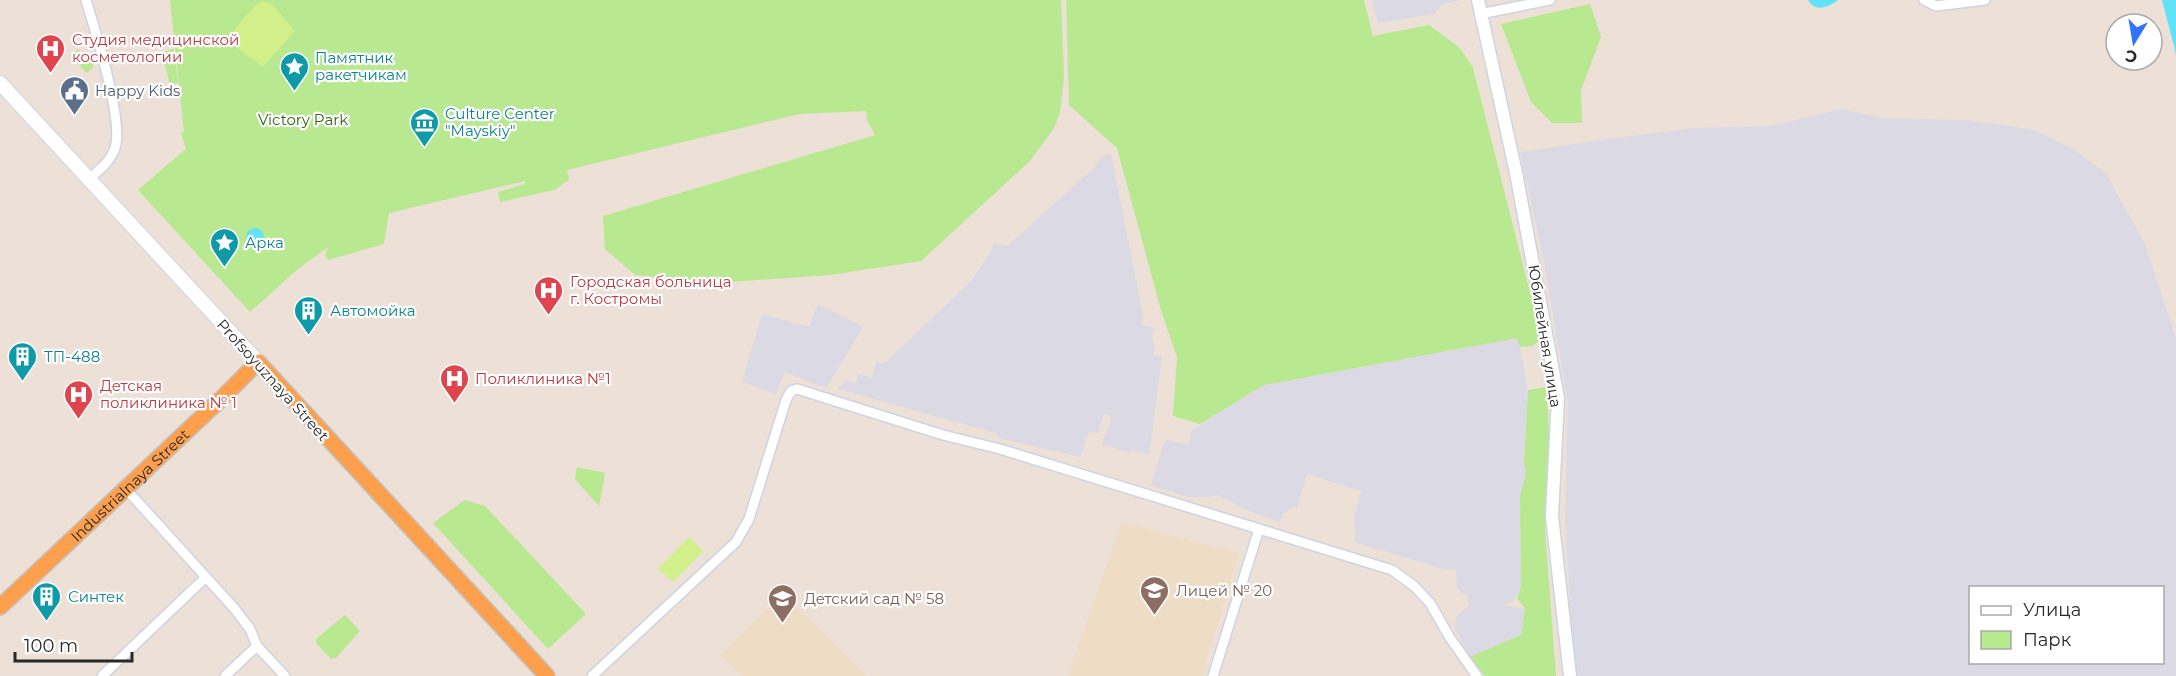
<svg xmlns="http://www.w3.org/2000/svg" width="2176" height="676" font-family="Montserrat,sans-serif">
  <rect width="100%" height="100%" fill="#ece0d7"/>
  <!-- industrial -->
  <g fill="#dbd9e3" fill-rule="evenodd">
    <polygon points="1372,0 1461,0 1441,5 1435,14 1378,23"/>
    <path d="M1841,109L1883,118L1966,120L2035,130L2075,150L2106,174L2145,244L2176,338V676H1576L1573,647L1565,518L1568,403L1543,256L1520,152L1601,140L1694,128L1772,126ZM1970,588H2162V662H1970Z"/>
    <polygon points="1111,154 1143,316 1141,325 1154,328 1152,336 1155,347 1153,355 1162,357 1149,455 1131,450 1130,453 1102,444 1112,417 1104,414 1098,433 1089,432 1080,457 999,438 996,433 838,389 846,381 856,383 858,374 872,378 876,362 884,364 971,281 992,250 994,243 1007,246 1093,169 1103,156"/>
    <polygon points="818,304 863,327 826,388 785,372 776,394 742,382 762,314 809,327"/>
    <polygon points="1518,338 1528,390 1524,464 1526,473 1520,496 1521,587 1514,601 1502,605 1525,609 1521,635 1470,657 1455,628 1456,617 1469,605 1468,596 1457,589 1456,570 1444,569 1354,542 1356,535 1353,520 1361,491 1307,474 1297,508 1294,507 1283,514 1280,522 1244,509 1218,495 1209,497 1188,497 1151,485 1163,445 1167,440 1189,445 1192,430 1264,385"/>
  </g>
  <!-- education -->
  <g fill="#efdcc5">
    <polygon points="1122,522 1239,553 1202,676 1068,676"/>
    <polygon points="783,593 866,676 742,676 721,655"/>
  </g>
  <!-- green -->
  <g fill="#b8e88f">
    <polygon points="170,0 1061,0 1064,78 1060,112 1054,128 1030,161 921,261 830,275 714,283 635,275 605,249 603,216 875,135 867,120 866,111 799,114 567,170 569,180 554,190 500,202 498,192 525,184 525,181 389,213 384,244 328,260 325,255 328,247 299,268 250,312 138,190 186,149 181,133 184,132"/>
    <polygon points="1066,0 1364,0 1373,36 1429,25 1460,48 1473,68 1539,328 1539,341 1532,346 1520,347 1517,338 1264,385 1200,424 1173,416 1177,357 1161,310 1117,148 1069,105"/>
    <polygon points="1590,4 1601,37 1581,90 1582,123 1552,123 1531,102 1501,24"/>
    <polygon points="78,49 94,66 87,73 70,56"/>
    <polygon points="174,49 178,83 170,85 162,52"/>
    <polygon points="1547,387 1549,440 1545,529 1556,676 1485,676 1470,657 1521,635 1525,609 1517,598 1521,587 1520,496 1526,473 1524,464 1528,390"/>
    <polygon points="577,467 605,473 599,506 575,479"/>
    <polygon points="465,500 485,506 586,614 548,649 433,523"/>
    <polygon points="345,615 360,631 336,658 331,659 316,643 317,638"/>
  </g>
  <!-- pitch -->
  <g fill="#d2f089">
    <path d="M262,1L271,3L295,31L263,67L232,44C229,30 249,13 258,3Z"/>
    <polygon points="689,537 703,551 673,582 658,569"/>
  </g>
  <!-- water -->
  <g fill="#60e3f8">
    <path d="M1808,0H1838C1828,7 1816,13 1808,0Z"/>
    <polygon points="2162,0 2176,0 2176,56 2175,50"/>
    <circle cx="255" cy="237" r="9"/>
  </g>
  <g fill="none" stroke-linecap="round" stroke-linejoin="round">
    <defs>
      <g id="minor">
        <path d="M86,0C95,30 124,121 115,148C111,161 99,170 89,179"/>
        <polyline points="1924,0 1936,6 1985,0"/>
        <polyline points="1480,14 1550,0"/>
        <polyline points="126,489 234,608 250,629 257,646 285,676"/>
        <polyline points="102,676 205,578"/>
        <polyline points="225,676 257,646"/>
        <polyline points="592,676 736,542 749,519 786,400 791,391 797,389 943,435 1000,449 1392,570 1414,586 1430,603 1450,638 1477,676"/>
        <polyline points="1213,676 1259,529"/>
      </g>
      <polyline id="tertiary" points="1478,0 1516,173 1558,398 1552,516 1570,676"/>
      <polyline id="secondary" points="0,83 258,362"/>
      <g id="trunk">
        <path id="s1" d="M0,607L223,397L258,362L547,676"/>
      </g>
    </defs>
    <!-- minor casing -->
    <use href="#minor" stroke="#cdd4e2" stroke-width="12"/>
    <!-- tertiary casing -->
    <use href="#tertiary" stroke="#cdd4e2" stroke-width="15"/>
    <!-- secondary casing -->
    <use href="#secondary" stroke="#cdd4e2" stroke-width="16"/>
    <!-- trunk casing -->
    <use href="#trunk" stroke="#c3c3c3" stroke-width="18"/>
    <!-- minor -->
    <use href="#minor" stroke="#fff" stroke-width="9"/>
    <!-- tertiary -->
    <use href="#tertiary" stroke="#fff" stroke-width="12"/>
    <!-- secondary -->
    <use href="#secondary" stroke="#fff" stroke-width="14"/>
    <!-- trunk -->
    <use href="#trunk" stroke="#fda04e" stroke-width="15"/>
  </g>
  <!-- icons -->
  <defs>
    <symbol id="hospital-pin" viewBox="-11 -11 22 30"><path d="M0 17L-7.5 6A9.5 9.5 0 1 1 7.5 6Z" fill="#e0444e" stroke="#fff"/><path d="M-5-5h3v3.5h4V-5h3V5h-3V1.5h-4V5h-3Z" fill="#fff"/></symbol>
    <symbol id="sight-pin" viewBox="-11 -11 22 30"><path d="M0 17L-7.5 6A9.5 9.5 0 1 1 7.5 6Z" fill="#0f9aa8" stroke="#fff"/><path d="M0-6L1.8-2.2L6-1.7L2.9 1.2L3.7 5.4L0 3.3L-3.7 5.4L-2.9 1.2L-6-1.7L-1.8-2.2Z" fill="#fff"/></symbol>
    <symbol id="civic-pin" viewBox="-11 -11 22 30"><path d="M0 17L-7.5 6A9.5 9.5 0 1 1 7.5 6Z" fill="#5c6f8a" stroke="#fff"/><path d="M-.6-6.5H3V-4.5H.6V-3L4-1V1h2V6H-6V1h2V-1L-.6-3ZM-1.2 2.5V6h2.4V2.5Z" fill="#fff"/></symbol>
    <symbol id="museum-pin" viewBox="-11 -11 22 30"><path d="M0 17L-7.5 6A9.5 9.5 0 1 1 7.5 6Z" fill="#0f9aa8" stroke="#fff"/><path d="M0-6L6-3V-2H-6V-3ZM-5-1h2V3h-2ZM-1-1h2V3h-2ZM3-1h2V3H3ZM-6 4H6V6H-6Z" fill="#fff"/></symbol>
    <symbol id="building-pin" viewBox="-11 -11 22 30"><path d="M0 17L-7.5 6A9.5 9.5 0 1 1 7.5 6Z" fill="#0f9aa8" stroke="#fff"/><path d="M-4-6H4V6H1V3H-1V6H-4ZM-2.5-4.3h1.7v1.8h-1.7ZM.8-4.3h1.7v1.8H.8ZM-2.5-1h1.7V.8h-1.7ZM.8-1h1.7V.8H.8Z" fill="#fff"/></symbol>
    <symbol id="school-pin" viewBox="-11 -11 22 30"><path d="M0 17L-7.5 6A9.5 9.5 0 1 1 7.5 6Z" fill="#8d6e63" stroke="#fff"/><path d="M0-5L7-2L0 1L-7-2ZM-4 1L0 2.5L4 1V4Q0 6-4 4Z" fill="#fff"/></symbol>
  </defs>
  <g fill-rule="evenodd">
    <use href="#hospital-pin" x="34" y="32" width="33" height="45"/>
    <use href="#sight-pin" x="278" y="50" width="33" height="45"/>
    <use href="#civic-pin" x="58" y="74" width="33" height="45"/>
    <use href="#museum-pin" x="408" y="106" width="33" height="45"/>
    <use href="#sight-pin" x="208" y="226" width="33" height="45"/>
    <use href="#hospital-pin" x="532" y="274" width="33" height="45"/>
    <use href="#building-pin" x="292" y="294" width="33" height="45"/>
    <use href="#building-pin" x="6" y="340" width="33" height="45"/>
    <use href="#hospital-pin" x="438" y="362" width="33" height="45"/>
    <use href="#hospital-pin" x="62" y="378" width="33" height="45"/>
    <use href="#school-pin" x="1138" y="574" width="33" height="45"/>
    <use href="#building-pin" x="30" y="580" width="33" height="45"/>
    <use href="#school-pin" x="766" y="582" width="33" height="45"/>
  </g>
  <g text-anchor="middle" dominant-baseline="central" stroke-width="4.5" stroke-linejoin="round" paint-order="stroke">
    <!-- health labels -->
    <g font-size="15" fill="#be3a42" stroke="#fff" text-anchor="start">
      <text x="72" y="39">Студия медицинской<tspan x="72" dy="17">косметологии</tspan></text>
      <text x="570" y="281">Городская больница<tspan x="570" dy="17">г. Костромы</tspan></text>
      <text x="475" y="378">Поликлиника №1</text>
      <text x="100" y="385">Детская<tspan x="100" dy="17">поликлиника № 1</tspan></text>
    </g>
    <!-- culture labels -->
    <g font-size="15" fill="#0d838f" stroke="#fff" text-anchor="start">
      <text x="315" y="57">Памятник<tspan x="315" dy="17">ракетчикам</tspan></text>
      <text x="445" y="113">Culture Center<tspan x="445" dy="17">"Mayskiy"</tspan></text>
      <text x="245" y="242">Арка</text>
      <text x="330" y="310">Автомойка</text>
      <text x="44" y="356">ТП-488</text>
      <text x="68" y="596">Синтек</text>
    </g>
    <!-- service labels -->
    <g font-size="15" fill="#4e5e75" stroke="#fff" text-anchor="start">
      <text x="95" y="90">Happy Kids</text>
    </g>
    <!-- park labels -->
    <g font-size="15" fill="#306913" stroke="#fff">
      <text x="303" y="119">Victory Park</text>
    </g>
    <!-- street labels -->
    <g font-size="15" fill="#282828" stroke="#fff">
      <text transform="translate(1545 336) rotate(81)">Юбилейная улица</text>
      <text transform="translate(273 380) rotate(48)">Profsoyuznaya Street</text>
      <text stroke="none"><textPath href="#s1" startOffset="178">Industrialnaya Street</textPath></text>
    </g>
    <!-- education labels -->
    <g font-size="15" fill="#785e54" stroke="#fff" text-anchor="start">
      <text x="1176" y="590">Лицей № 20</text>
      <text x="804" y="598">Детский сад № 58</text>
    </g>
  </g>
  <!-- legend -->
  <rect x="1969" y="586" width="195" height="78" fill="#ffffff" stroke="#a9a9a9" stroke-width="1.5"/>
  <rect x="1981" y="606" width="30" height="9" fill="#ffffff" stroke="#a9a9a9" stroke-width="1.5"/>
  <text x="2023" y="616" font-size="18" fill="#282828">Улица</text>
  <rect x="1981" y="631" width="30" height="18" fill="#b8e88f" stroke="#a9a9a9" stroke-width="1.5"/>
  <text x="2023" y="646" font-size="18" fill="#282828">Парк</text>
  <!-- north arrow -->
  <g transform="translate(2134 42) rotate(191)"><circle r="28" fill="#ffffff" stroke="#a9a9a9" stroke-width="1.5"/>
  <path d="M0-4.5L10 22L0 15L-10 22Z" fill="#3172ff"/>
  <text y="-9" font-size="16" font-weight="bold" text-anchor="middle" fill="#282828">С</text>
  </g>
  <!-- scale -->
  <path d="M15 652v9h117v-9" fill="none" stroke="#282828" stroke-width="3"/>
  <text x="24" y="652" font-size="18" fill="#282828" stroke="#ffffff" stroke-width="4.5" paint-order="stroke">100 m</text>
</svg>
